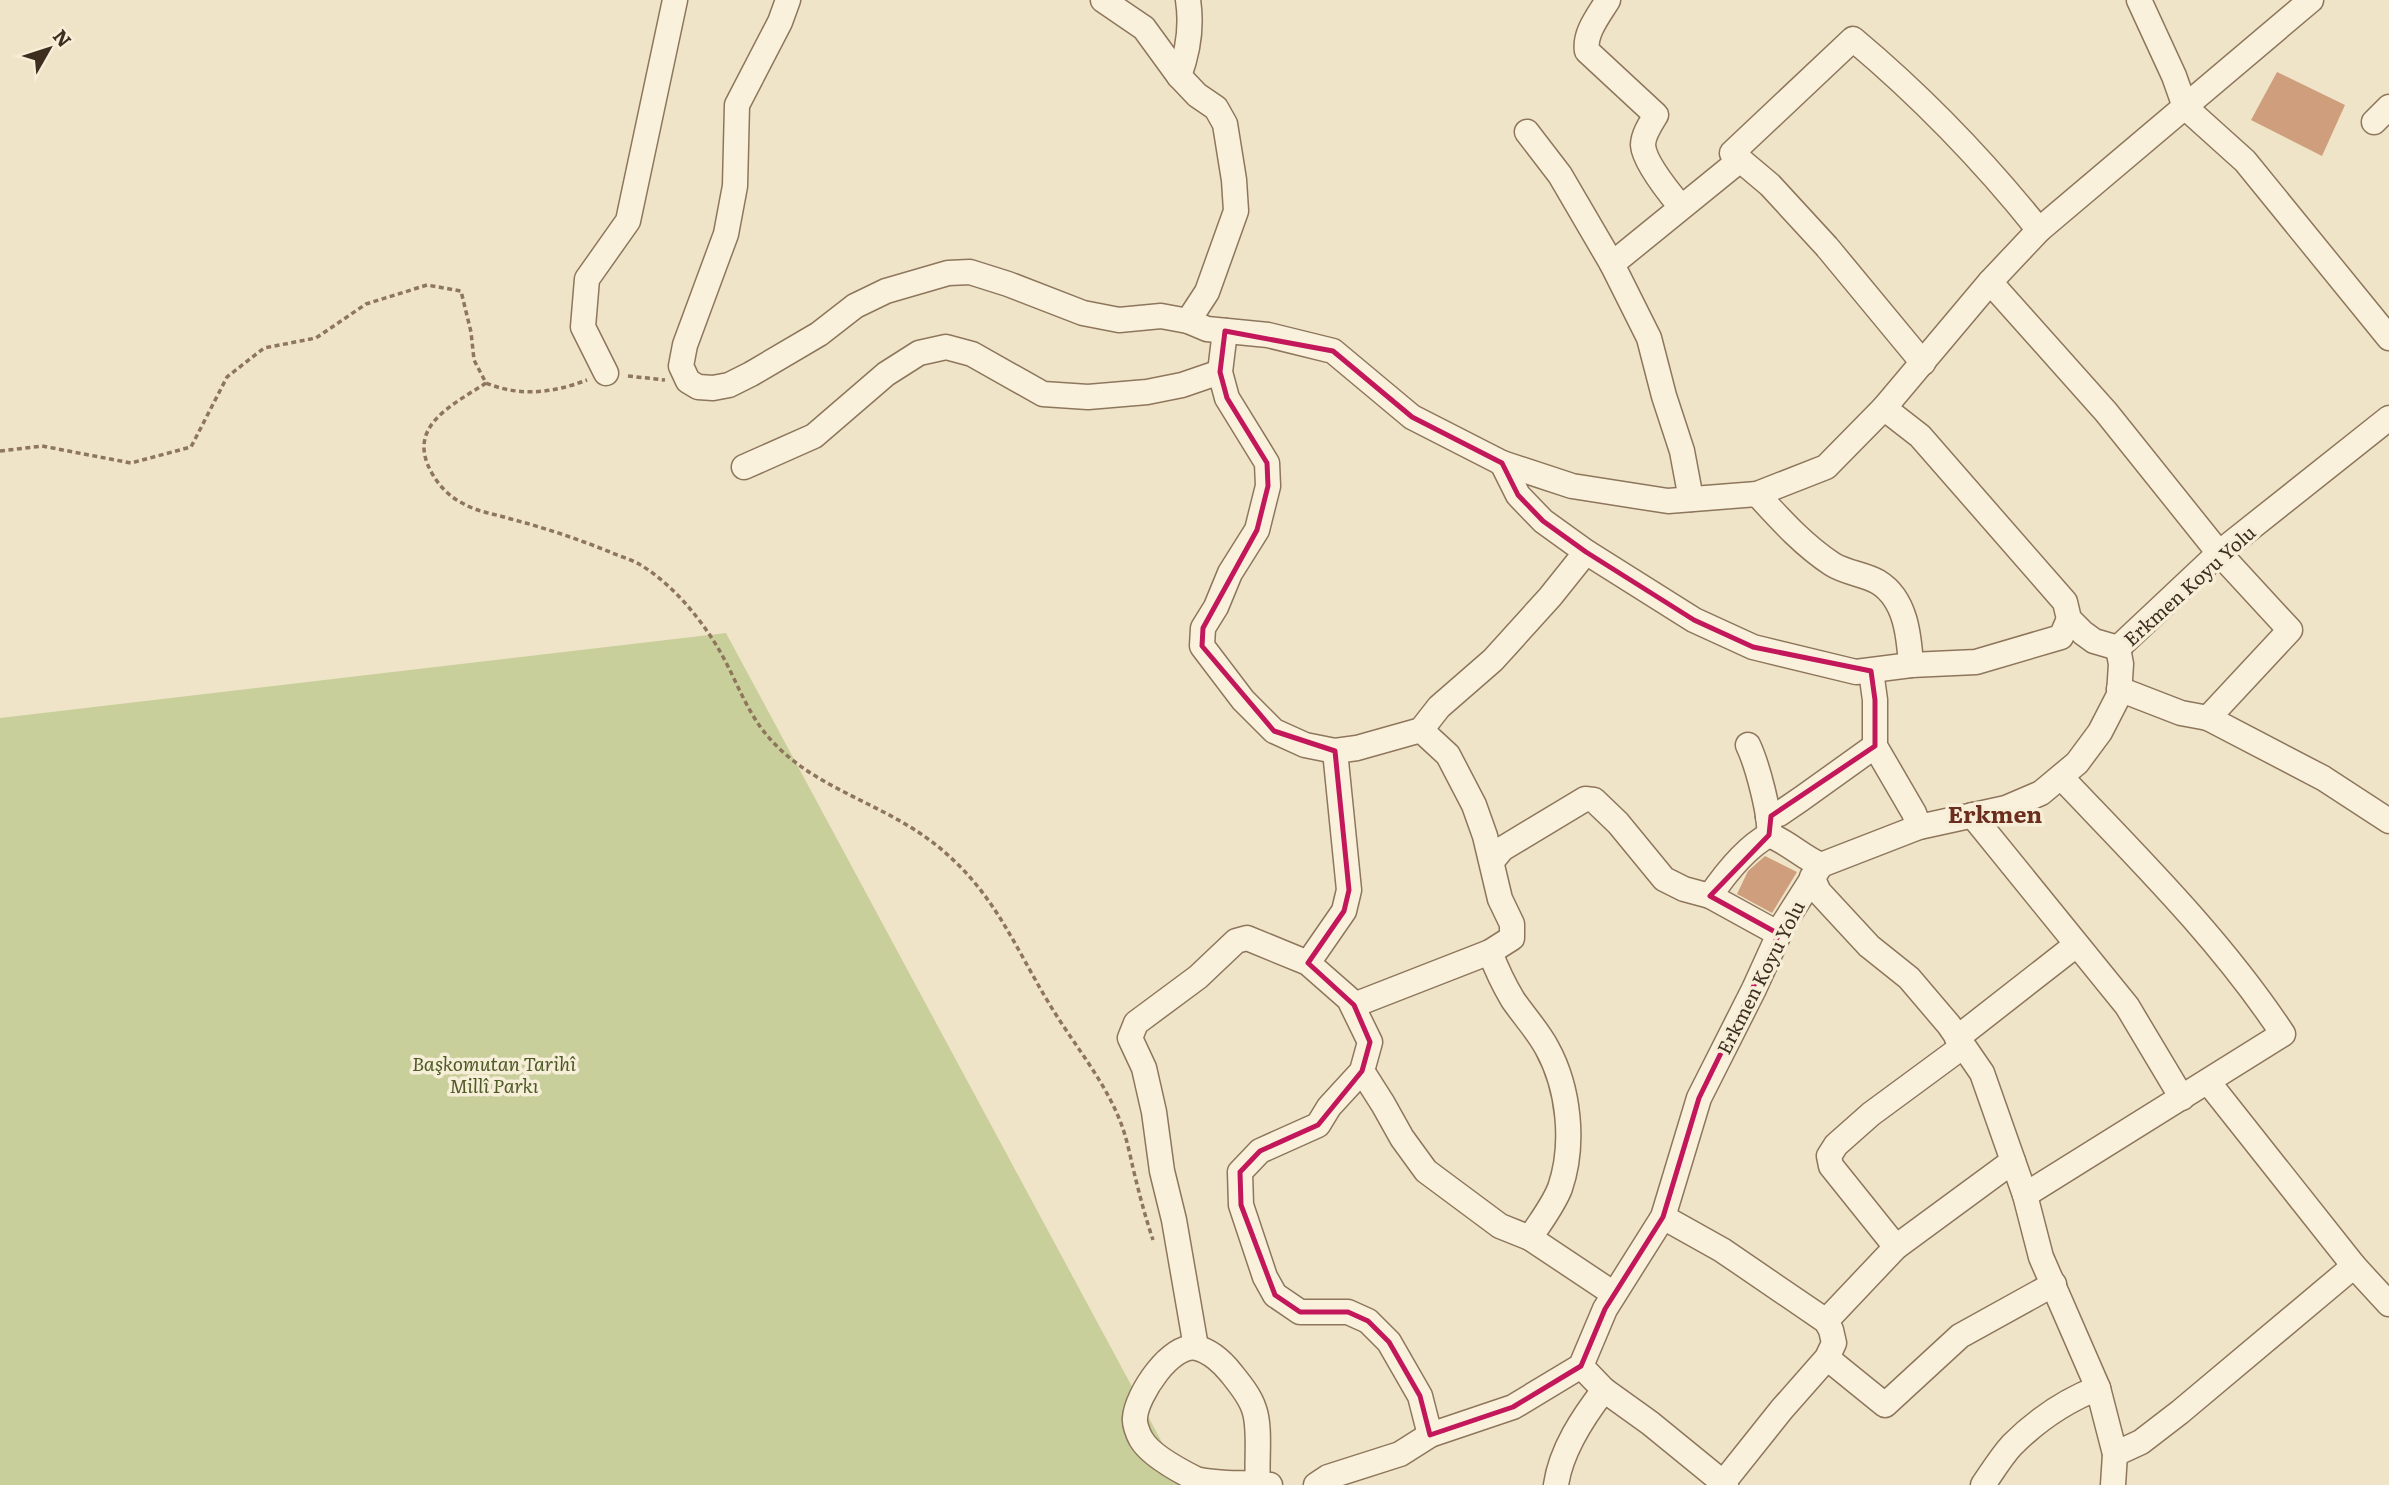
<svg xmlns="http://www.w3.org/2000/svg" width="2389" height="1485" font-family="Literata,serif">
  <rect width="100%" height="100%" fill="#f0e4c8"/>
  <!-- green -->
  <polygon fill="#c9cf9b" points="726,633 1185,1485 0,1485 0,718"/>
  <!-- building -->
  <g fill="#cf9f7d">
    <polygon points="2277,72 2345,105 2322,156 2251,120"/>
    <polygon points="1765,856 1797,872 1772,913 1737,894 1748,871"/>
  </g>
  <g fill="none" stroke-linecap="round" stroke-linejoin="round">
    <defs>
      <g id="minor">
        <polyline points="788,0 780,22 737,105 735,186 726,234 685,345 681,366 688,381 698,387 713,388 729,385 751,374 819,334 855,306 886,291 948,273 970,272 1008,284 1083,313 1119,320 1161,316 1188,321 1207,329 1268,335 1333,351 1412,417 1502,463 1572,486 1668,501 1757,494 1826,467 1884,408 1990,282 2039,230 2311,0"/>
        <polyline points="1103,0 1144,28 1179,76 1197,95 1216,108 1225,124 1234,180 1236,211 1207,292 1188,321"/>
        <path d="M1608,0C1599,15 1584,33 1587,51L1656,115C1651,123 1643,135 1643,145C1644,162 1671,195 1681,207"/>
        <polyline points="2139,0 2174,76 2185,107 2245,161 2389,338"/>
        <path d="M1179,76C1188,52 1192,26 1188,0"/>
        <polyline points="2374,122 2389,107"/>
        <polyline points="1527,132 1560,175 1612,264 1649,338 1664,396 1682,451 1691,499"/>
        <polyline points="1612,264 1740,160"/>
        <polyline points="1990,282 2106,412 2219,553 2290,630 2208,718 2323,778 2389,821"/>
        <polyline points="1225,331 1220,372 1227,398 1267,463 1268,486 1257,530 1230,573 1216,607 1203,628 1202,646 1243,700 1274,731 1305,745 1335,751 1357,748 1421,730 1439,707 1493,660 1550,597 1586,552"/>
        <path d="M1923,363L1827,247L1770,185L1732,153L1853,39C1921,96 1983,160 2039,230"/>
        <polyline points="606,373 583,327 587,279 628,221 675,0"/>
        <polyline points="1884,408 1920,436 2065,602 2069,619 2083,633 2094,641 2118,648"/>
        <polyline points="1502,463 1518,495 1543,521 1586,552 1694,620 1753,647 1856,672 1911,665 1976,662 2061,637 2069,619"/>
        <polyline points="744,467 814,436 886,374 919,353 946,347 972,354 1043,394 1088,397 1147,392 1182,385 1220,372"/>
        <path d="M1757,494C1780,519 1803,545 1832,564C1846,573 1864,574 1878,582C1906,599 1909,636 1911,665"/>
        <polyline points="2118,648 2219,553 2389,418"/>
        <polyline points="1871,671 1875,700 1875,746 1914,813 1919,827"/>
        <polyline points="2119,689 2181,713 2208,718"/>
        <path d="M1748,745C1757,764 1771,815 1769,835"/>
        <polyline points="1972,815 2127,1006 2182,1098"/>
        <polyline points="1768,817 1779,814 1801,799 1875,746"/>
        <path d="M1769,835C1788,842 1802,857 1821,865"/>
        <polyline points="1492,861 1502,849 1585,799 1594,800 1618,823 1664,879 1684,889 1710,896 1779,934"/>
        <polyline points="1812,877 1819,892 1869,946 1909,978 1949,1025 1982,1073 2025,1195 2041,1257 2098,1388 2115,1454 2113,1485"/>
        <path d="M1710,896C1725,874 1745,848 1769,835"/>
        <path d="M1490,952C1496,968 1504,985 1513,1000C1524,1016 1538,1031 1547,1048C1569,1088 1575,1144 1560,1188C1553,1206 1540,1222 1530,1238L1614,1294"/>
        <polyline points="1308,963 1344,911 1349,890 1335,751"/>
        <polyline points="1354,1005 1490,952 1512,938 1512,924 1500,899 1485,836 1474,805 1448,755 1421,730"/>
        <polyline points="1957,1038 2076,945"/>
        <polyline points="1362,1071 1383,1104 1402,1138 1426,1171 1500,1226 1530,1238"/>
        <polyline points="2209,1083 2354,1266 2389,1304"/>
        <path d="M2025,1195L2283,1034C2221,940 2139,859 2061,777"/>
        <polyline points="1663,1217 1722,1250 1826,1321 1831,1330 1834,1343 1827,1358 1782,1409 1723,1483"/>
        <polyline points="1896,1247 1831,1166 1829,1156 1836,1145 1871,1114 1962,1047"/>
        <polyline points="1826,1321 1896,1247 2013,1161"/>
        <polyline points="1196,1347 1174,1220 1162,1171 1154,1112 1144,1068 1130,1038 1136,1023 1198,977 1236,941 1247,938 1308,963 1349,999 1370,1042 1362,1071 1329,1107 1318,1125 1260,1151 1240,1172 1241,1205 1265,1277 1275,1295 1300,1312 1348,1312 1368,1321 1389,1342 1420,1396 1430,1435"/>
        <polyline points="1827,1358 1885,1405 1960,1336 2054,1284"/>
        <polyline points="1581,1366 1604,1390 1650,1423 1726,1485"/>
        <polyline points="2115,1454 2141,1442 2180,1412 2354,1266"/>
        <path d="M1258,1483C1256,1462 1261,1428 1254,1409C1250,1396 1239,1383 1231,1373C1223,1363 1210,1351 1197,1348C1171,1342 1136,1396 1135,1418C1134,1423 1138,1434 1141,1439C1150,1455 1180,1471 1196,1479C1219,1485 1247,1482 1270,1485"/>
        <polyline points="1316,1485 1328,1477 1400,1454 1430,1435 1513,1407 1581,1366 1605,1309 1663,1217 1699,1098 1754,989 1784,923 1821,865 1919,827 2006,808 2041,793 2077,763 2100,732 2119,695 2121,664 2118,648"/>
        <path d="M1556,1485C1561,1450 1583,1417 1604,1390"/>
        <path d="M1983,1485C1992,1472 2001,1457 2012,1445C2036,1421 2067,1400 2098,1388"/>
      </g>
    </defs>
    <!-- minor casing -->
    <use href="#minor" stroke="#8d765c" stroke-width="27"/>
    <!-- path -->
    <g stroke="#8d765c" stroke-width="3.5" stroke-dasharray="5 3.5" stroke-linecap="butt">
      <polyline points="628,376 665,380"/>
      <path d="M486,383C451,406 404,427 433,475C440,487 451,498 464,504C478,512 495,514 511,519C545,528 578,539 610,552C619,556 630,559 639,564C673,584 703,621 722,655C738,684 748,715 771,740C816,790 884,803 936,845C994,891 1013,944 1050,1005C1074,1045 1106,1082 1122,1126C1127,1140 1130,1155 1133,1168C1139,1193 1145,1216 1153,1240"/>
      <path d="M0,451L42,446L131,463L191,447L227,377L264,348L316,338L366,304L427,285L461,291L471,332L474,360L486,383C520,397 553,393 587,380"/>
    </g>
    <!-- minor -->
    <use href="#minor" stroke="#faf1dc" stroke-width="24"/>
  </g>
  <!-- marked area -->
  <path fill="none" stroke="#c2185b" stroke-width="5" stroke-linejoin="round" d="M1225,331L1333,351L1412,417L1502,463L1518,495L1543,521L1586,552L1694,620L1753,647L1871,671L1875,700V746L1771,816L1769,835L1710,896L1779,934L1699,1098L1663,1217L1605,1309L1581,1366L1513,1407L1430,1435L1420,1396L1389,1342L1368,1321L1348,1312H1300L1275,1295L1241,1205L1240,1172L1260,1151L1318,1125L1362,1071L1370,1042L1354,1005L1308,963L1344,911L1349,890L1335,751L1274,731L1202,646L1203,628L1257,530L1268,486L1267,463L1227,398L1220,372Z"/>
  <g text-anchor="middle" dominant-baseline="central" stroke-width="7" stroke-linejoin="round" paint-order="stroke">
    <!-- street labels -->
    <g font-size="19" fill="#3d2e20" stroke="#f7eed8">
      <text transform="translate(2189 585) rotate(-42)">Erkmen Koyu Yolu</text>
      <text transform="translate(1760 977) rotate(-63)">Erkmen Koyu Yolu</text>
    </g>
    <!-- park labels -->
    <g font-size="19" font-style="italic" fill="#4d5a26" stroke="#f7eed8">
      <text x="494" y="1063">Başkomutan Tarihî<tspan x="494" dy="22">Millî Parkı</tspan></text>
    </g>
    <!-- quarter labels -->
    <g font-size="23" font-weight="bold" fill="#6b2e1e" stroke="#f7eed8">
      <text x="1995" y="813">Erkmen</text>
    </g>
  </g>
  <!-- north arrow -->
  <g transform="translate(49 49) rotate(51)" stroke="#f7eed8" stroke-width="5" paint-order="stroke">
  <path d="M0-5L12 26L0 18L-12 26Z" fill="#3d2e20"/>
  <text y="-10" font-size="19" font-weight="bold" text-anchor="middle" fill="#3d2e20">N</text>
  </g>
</svg>
